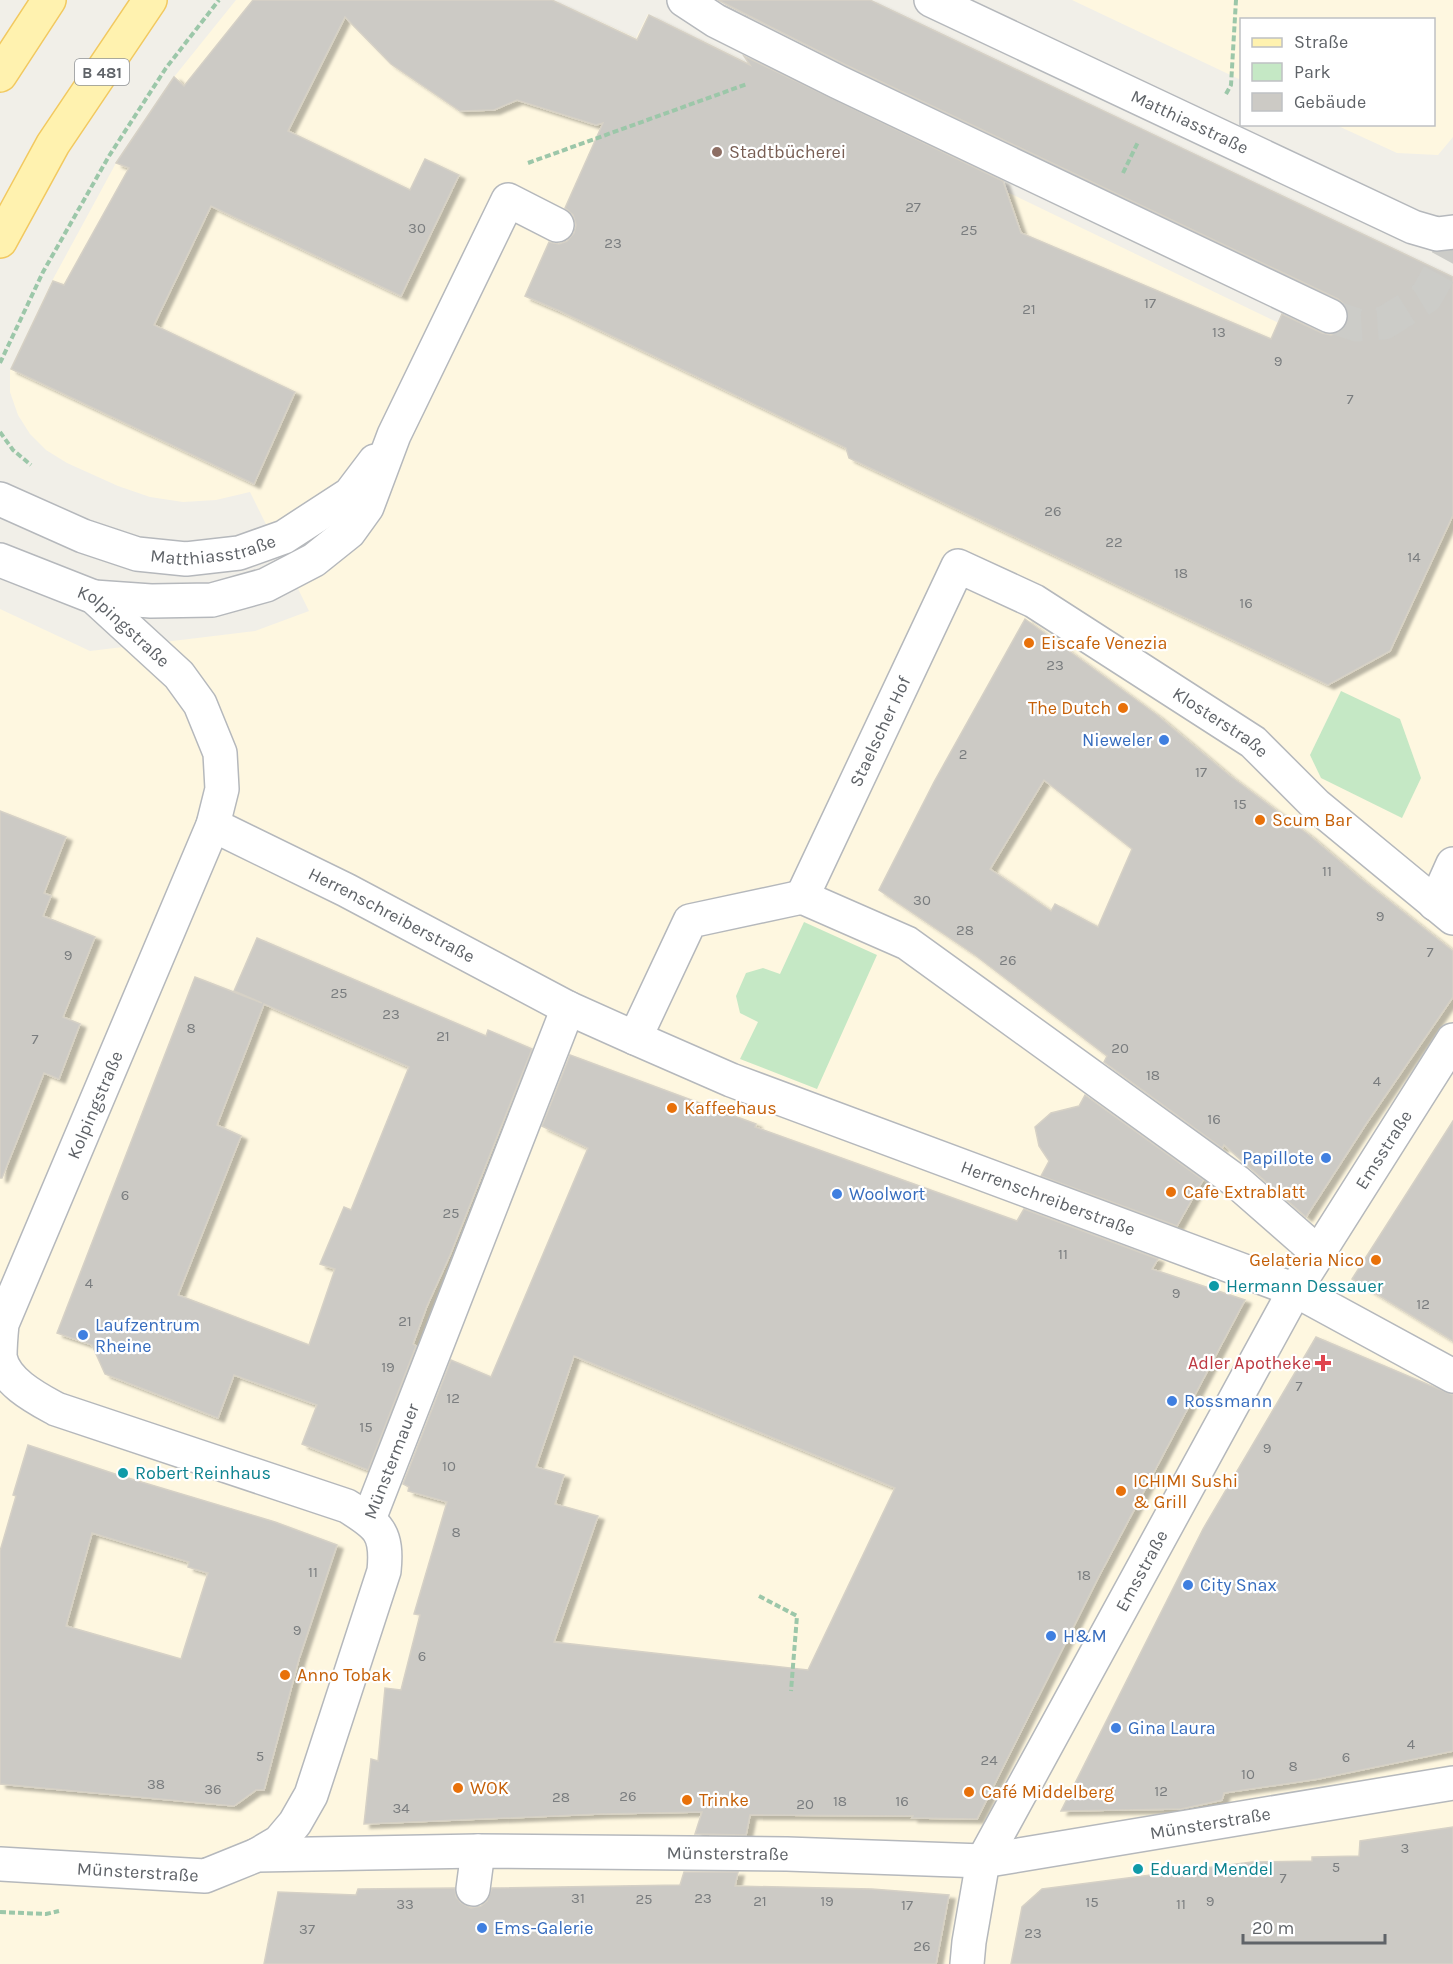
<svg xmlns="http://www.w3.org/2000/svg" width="1453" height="1964" font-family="Karla,sans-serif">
  <defs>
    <filter id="shadow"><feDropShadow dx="6" dy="4" stdDeviation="1.5" flood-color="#0004"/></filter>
  </defs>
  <rect width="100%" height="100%" fill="#f1efe8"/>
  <!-- commercial -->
  <g fill="#fef7e0">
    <polygon points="236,0 553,0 636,38 648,14 756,67 779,82 1453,407 1453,1964 0,1964 0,609 90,651 255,631 309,611 250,492 216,500 183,502 150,497 118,486 67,463 46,450 30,434 18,415 10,392 10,370 52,281 116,163 174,77"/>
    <polygon points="1072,0 1453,0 1453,137 1438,155 1397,153 1336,125 1434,124 1434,20 1242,20 1241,80"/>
  </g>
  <!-- green -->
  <g fill="#c5e8c5">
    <polygon points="1341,691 1400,719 1421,778 1402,818 1321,778 1310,755"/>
    <polygon points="804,922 877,955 817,1089 740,1059 758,1022 740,1013 736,996 746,973 763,968 780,974"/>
  </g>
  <!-- building -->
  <g fill="#cccac5" stroke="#d6d1c6" stroke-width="1.5" fill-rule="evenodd" filter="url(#shadow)">
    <polygon points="253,0 552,0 637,40 649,15 750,65 744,56 1003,181 1021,233 1271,339 1282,314 1322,333 1331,335 1340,332 1347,325 1349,314 1345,305 1338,299 846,65 718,0 870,0 1453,277 1453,515 1390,651 1328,685 849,458 846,448 562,312 525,296 549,242 559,244 567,241 574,233 576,225 573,215 565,208 603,123 596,125 517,100 494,110 460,111 391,64 345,17 288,131 410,190 425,159 459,175 401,296 211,206 154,325 295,392 254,484 11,369 53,281 64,285 129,168 116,163 174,77 184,86"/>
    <path d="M1025,619L1157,715L1229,775L1309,835L1360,878L1453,951V997L1366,1124L1306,1217L1224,1145L1222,1148L1104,1062L1107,1056L975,955L879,890L934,782ZM1044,780L1132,849L1098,927L1055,904L1051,911L990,869Z"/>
    <polygon points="0,811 66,837 44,893 51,896 43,916 95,937 63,1017 80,1024 59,1079 44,1073 2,1178 0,1178"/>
    <path d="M257,938L486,1036L488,1030L532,1049L450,1255L427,1306L413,1344L416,1346L368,1470L302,1444L317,1405L234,1375L218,1418L105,1374L92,1345L57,1333L195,977L262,1003L234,991ZM264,1004L409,1067L351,1210L344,1207L320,1264L335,1269L309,1345L178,1295L241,1136L217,1125Z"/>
    <path d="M570,1055L756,1124L755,1127L1017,1221L1024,1209L1158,1259L1152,1269L1245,1300L1098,1578L977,1819L912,1818L913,1816L750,1815L746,1835L695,1834L702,1812L600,1814L364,1824L371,1759L378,1761L385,1688L401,1690L420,1615L414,1614L447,1502L408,1491L409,1487L403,1484L451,1360L491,1377L588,1148L542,1126ZM574,1356L895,1488L808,1670L554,1642L598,1516L555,1504L564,1475L536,1467Z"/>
    <polygon points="1085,1095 1203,1180 1177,1226 1041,1176 1049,1161 1039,1146 1035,1127 1051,1113 1079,1106"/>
    <polygon points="1453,1121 1453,1341 1352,1279"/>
    <polygon points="1316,1337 1453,1395 1453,1751 1318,1779 1224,1793 1222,1800 1181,1809 1061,1811 1203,1529"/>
    <path d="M28,1445L118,1475L275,1522L337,1545L299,1659L264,1790H256L234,1806L0,1784V1551L16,1496L13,1495ZM92,1533L189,1562L188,1567L208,1573L181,1659L66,1626Z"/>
    <polygon points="1453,1827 1453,1964 1011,1964 1022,1907 1042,1889 1252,1862 1312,1861 1312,1857 1359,1856 1360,1841"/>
    <polygon points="684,1872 738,1872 735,1886 872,1889 949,1895 936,1964 264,1964 278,1892 356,1895 358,1889 455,1888 456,1897 461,1903 471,1908 481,1906 487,1901 492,1888 680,1885"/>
  </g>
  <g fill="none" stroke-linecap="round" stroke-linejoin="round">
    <!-- minor-tunnel -->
    <polyline stroke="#ccccc8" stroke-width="33" stroke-dasharray="33 16" stroke-linecap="butt" points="1330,316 1357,325 1384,323 1426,297 1453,248"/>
    <defs>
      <g id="minor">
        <polyline points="684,0 716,21 838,82 1330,316"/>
        <path id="s1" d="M931,0L1413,227L1437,234L1453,232"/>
        <path id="s2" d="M0,499L83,536L137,554L186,559L239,553L284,537L350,494L375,461"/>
        <path id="s3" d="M0,560L94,597L179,675L200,704L220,753L222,789L213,825L2,1324C1,1334 0,1347 0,1357C5,1382 36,1398 56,1409L347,1506C378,1525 388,1532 384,1571L311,1795L295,1823L279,1842L257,1855"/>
        <polyline points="94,597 151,601 212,600 266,585 314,560 349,532 367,507 394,435 508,200 557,225"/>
        <path id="s4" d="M213,825L346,890L568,1008L635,1038L731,1080L1295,1290L1453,1376"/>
        <path id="s5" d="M802,897L958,566L1034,601L1253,742L1316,805L1453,918"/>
        <polyline points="1435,904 1453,864"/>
        <polyline points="635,1038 690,921 802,897 907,943 1236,1181 1317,1252"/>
        <path id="s6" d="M369,1519L568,1008"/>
        <path id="s7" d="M0,1864L205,1876L257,1855L478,1851L787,1854L983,1861L1453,1783"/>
        <polyline points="473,1889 478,1851"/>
        <path id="s8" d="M967,1964L969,1942L983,1861L1295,1290L1453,1040"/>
      </g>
      <g id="major">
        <polyline points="0,75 49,0"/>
        <polyline points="0,241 53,144 150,0"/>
      </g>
    </defs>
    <!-- minor casing -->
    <use href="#minor" stroke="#b5b8bc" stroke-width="36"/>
    <!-- major casing -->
    <use href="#major" stroke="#f2c960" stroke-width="36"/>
    <!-- path -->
    <g stroke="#9cc7a9" stroke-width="4" stroke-dasharray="6 3" stroke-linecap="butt">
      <polyline points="1226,94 1231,85 1236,0"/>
      <polyline points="528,163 747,84"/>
      <polyline points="1123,173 1138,142"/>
      <polyline points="0,363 43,272 109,156 166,68 219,0"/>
      <polyline points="0,432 13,450 31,465"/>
      <polyline points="759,1596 797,1616 791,1691"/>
      <polyline points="0,1912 46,1914 59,1911"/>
    </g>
    <!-- minor -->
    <use href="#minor" stroke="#fff" stroke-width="33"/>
    <!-- major -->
    <use href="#major" stroke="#fff2af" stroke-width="33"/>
  </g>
  <!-- markers -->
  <circle fill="#8d6e63" stroke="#fff" stroke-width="2" cx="717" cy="152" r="6"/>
  <g fill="#e8710a" stroke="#fff" stroke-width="2">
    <circle cx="1029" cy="643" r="6"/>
    <circle cx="1123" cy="708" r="6"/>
    <circle cx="1260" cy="820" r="6"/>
    <circle cx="672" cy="1108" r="6"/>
    <circle cx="1171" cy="1192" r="6"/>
    <circle cx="1376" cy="1260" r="6"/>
    <circle cx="1121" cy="1491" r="6"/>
    <circle cx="285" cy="1675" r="6"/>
    <circle cx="458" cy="1788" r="6"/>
    <circle cx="969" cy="1792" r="6"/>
    <circle cx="687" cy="1800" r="6"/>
  </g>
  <g fill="#3f7fe0" stroke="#fff" stroke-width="2">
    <circle cx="1164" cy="740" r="6"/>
    <circle cx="1326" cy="1158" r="6"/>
    <circle cx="837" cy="1194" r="6"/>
    <circle cx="83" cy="1335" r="6"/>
    <circle cx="1172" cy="1401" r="6"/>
    <circle cx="1188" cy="1585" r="6"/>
    <circle cx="1051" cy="1636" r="6"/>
    <circle cx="1116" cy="1728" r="6"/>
    <circle cx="482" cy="1928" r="6"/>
  </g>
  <g fill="#0f9aa8" stroke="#fff" stroke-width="2">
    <circle cx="1214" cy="1286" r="6"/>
    <circle cx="123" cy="1473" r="6"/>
    <circle cx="1138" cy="1869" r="6"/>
  </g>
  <path fill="#e0444e" stroke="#fff" stroke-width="2" d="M1320 1354h6v6h6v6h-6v6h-6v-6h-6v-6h6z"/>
  <g text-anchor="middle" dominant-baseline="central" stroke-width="4.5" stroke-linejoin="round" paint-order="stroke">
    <!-- number labels -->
    <g font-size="15" fill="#7a7d7f">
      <text x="913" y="207">27</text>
      <text x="417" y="228">30</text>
      <text x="969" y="230">25</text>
      <text x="613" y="243">23</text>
      <text x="1150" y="303">17</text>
      <text x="1029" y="309">21</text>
      <text x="1219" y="332">13</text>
      <text x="1278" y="361">9</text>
      <text x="1350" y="399">7</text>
      <text x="1053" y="511">26</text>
      <text x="1114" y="542">22</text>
      <text x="1414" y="557">14</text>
      <text x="1181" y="573">18</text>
      <text x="1246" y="603">16</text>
      <text x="1055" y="665">23</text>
      <text x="963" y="754">2</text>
      <text x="1201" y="772">17</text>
      <text x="1240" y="804">15</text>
      <text x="1327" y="871">11</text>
      <text x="922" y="900">30</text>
      <text x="1380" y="916">9</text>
      <text x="965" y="930">28</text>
      <text x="1430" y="952">7</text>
      <text x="68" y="955">9</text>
      <text x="1008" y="960">26</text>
      <text x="339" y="993">25</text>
      <text x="391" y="1014">23</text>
      <text x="191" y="1028">8</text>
      <text x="443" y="1036">21</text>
      <text x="35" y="1039">7</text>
      <text x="1120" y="1048">20</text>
      <text x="1153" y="1075">18</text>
      <text x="1377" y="1081">4</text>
      <text x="1214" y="1119">16</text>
      <text x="125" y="1195">6</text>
      <text x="451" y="1213">25</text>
      <text x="1063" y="1254">11</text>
      <text x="89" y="1283">4</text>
      <text x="1176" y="1293">9</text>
      <text x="1423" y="1304">12</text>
      <text x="405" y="1321">21</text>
      <text x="388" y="1367">19</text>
      <text x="1299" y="1386">7</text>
      <text x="453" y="1398">12</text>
      <text x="366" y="1427">15</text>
      <text x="1267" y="1448">9</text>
      <text x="449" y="1466">10</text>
      <text x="456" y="1532">8</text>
      <text x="313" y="1572">11</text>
      <text x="1084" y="1575">18</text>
      <text x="297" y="1630">9</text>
      <text x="422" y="1656">6</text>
      <text x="1411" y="1744">4</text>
      <text x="260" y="1756">5</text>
      <text x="1346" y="1757">6</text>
      <text x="989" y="1760">24</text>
      <text x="1293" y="1766">8</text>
      <text x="1248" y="1774">10</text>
      <text x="156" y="1784">38</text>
      <text x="213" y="1789">36</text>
      <text x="1161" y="1791">12</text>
      <text x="628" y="1796">26</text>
      <text x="561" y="1797">28</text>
      <text x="840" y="1801">18</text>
      <text x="902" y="1801">16</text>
      <text x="805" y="1804">20</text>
      <text x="401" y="1808">34</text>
      <text x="1405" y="1848">3</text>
      <text x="1336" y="1867">5</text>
      <text x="1283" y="1878">7</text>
      <text x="578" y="1898">31</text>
      <text x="703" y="1898">23</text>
      <text x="644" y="1899">25</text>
      <text x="760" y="1901">21</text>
      <text x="827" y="1901">19</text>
      <text x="1210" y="1901">9</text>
      <text x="1092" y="1902">15</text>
      <text x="405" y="1904">33</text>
      <text x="1181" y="1904">11</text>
      <text x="907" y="1905">17</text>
      <text x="307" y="1929">37</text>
      <text x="1033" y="1933">23</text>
      <text x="922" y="1946">26</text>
    </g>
    <!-- shield labels -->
    <rect fill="#fff" stroke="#8f9295" stroke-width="1.5" x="75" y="59" width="54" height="26" rx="4.5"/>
    <g font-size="16" font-weight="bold" fill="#5f6368">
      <text x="102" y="72">B 481</text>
    </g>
    <!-- street labels -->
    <g font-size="18" fill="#5f6368" stroke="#fff">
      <text stroke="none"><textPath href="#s1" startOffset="286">Matthiasstraße</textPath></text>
      <text stroke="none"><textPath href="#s2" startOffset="225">Matthiasstraße</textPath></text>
      <text stroke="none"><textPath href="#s3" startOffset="142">Kolpingstraße</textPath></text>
      <text stroke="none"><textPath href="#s5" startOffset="672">Klosterstraße</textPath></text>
      <text stroke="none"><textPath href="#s5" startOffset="183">Staelscher Hof</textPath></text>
      <text stroke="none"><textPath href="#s4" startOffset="200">Herrenschreiberstraße</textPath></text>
      <text transform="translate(95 1105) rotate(-67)">Kolpingstraße</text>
      <text stroke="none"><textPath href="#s8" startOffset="921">Emsstraße</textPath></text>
      <text stroke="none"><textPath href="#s4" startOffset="916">Herrenschreiberstraße</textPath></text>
      <text stroke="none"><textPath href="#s6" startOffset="62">Münstermauer</textPath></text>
      <text stroke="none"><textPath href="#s8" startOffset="435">Emsstraße</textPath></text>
      <text stroke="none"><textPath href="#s7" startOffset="1218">Münsterstraße</textPath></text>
      <text stroke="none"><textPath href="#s7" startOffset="732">Münsterstraße</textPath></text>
      <text stroke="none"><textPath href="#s7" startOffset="138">Münsterstraße</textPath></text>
    </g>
    <!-- education labels -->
    <g font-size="18" fill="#785e54" stroke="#fff" text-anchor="start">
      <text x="729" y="152">Stadtbücherei</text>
    </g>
    <!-- food labels -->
    <g font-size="18" fill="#c56008" stroke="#fff" text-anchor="start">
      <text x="1041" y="643">Eiscafe Venezia</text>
      <text x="1111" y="708" text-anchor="end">The Dutch</text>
      <text x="1272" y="820">Scum Bar</text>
      <text x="684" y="1108">Kaffeehaus</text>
      <text x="1183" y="1192">Cafe Extrablatt</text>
      <text x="1364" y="1260" text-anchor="end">Gelateria Nico</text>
      <text x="1133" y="1481">ICHIMI Sushi<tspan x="1133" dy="21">&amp; Grill</tspan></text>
      <text x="297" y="1675">Anno Tobak</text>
      <text x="470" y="1788">WOK</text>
      <text x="981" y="1792">Café Middelberg</text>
      <text x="699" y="1800">Trinke</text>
    </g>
    <!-- shop labels -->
    <g font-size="18" fill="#366cbe" stroke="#fff" text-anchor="start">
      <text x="1152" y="740" text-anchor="end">Nieweler</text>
      <text x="1314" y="1158" text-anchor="end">Papillote</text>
      <text x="849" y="1194">Woolwort</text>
      <text x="95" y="1325">Laufzentrum<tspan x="95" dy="21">Rheine</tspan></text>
      <text x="1184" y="1401">Rossmann</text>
      <text x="1200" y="1585">City Snax</text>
      <text x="1063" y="1636">H&amp;M</text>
      <text x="1128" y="1728">Gina Laura</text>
      <text x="494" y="1928">Ems-Galerie</text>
    </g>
    <!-- culture labels -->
    <g font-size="18" fill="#0d838f" stroke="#fff" text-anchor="start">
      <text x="1226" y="1286">Hermann Dessauer</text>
      <text x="135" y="1473">Robert Reinhaus</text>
      <text x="1150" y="1869">Eduard Mendel</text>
    </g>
    <!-- health labels -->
    <g font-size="18" fill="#be3a42" stroke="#fff" text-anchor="end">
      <text x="1311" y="1363">Adler Apotheke</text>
    </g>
  </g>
  <!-- legend -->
  <rect x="1240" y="18" width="195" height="108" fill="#ffffff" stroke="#bfc1c3" stroke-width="1.5"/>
  <rect x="1252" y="38" width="30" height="9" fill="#fff2af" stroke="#bfc1c3" stroke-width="1.5"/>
  <text x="1294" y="48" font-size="18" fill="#5f6368">Straße</text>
  <rect x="1252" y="63" width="30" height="18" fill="#c5e8c5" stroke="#bfc1c3" stroke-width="1.5"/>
  <text x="1294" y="78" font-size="18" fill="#5f6368">Park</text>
  <rect x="1252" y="93" width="30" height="18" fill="#cccac5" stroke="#bfc1c3" stroke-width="1.5"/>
  <text x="1294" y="108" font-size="18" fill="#5f6368">Gebäude</text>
  <!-- scale -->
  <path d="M1243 1934v9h142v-9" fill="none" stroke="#5f6368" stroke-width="3"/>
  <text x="1252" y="1934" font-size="18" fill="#5f6368" stroke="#ffffff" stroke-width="4.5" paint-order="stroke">20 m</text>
</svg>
